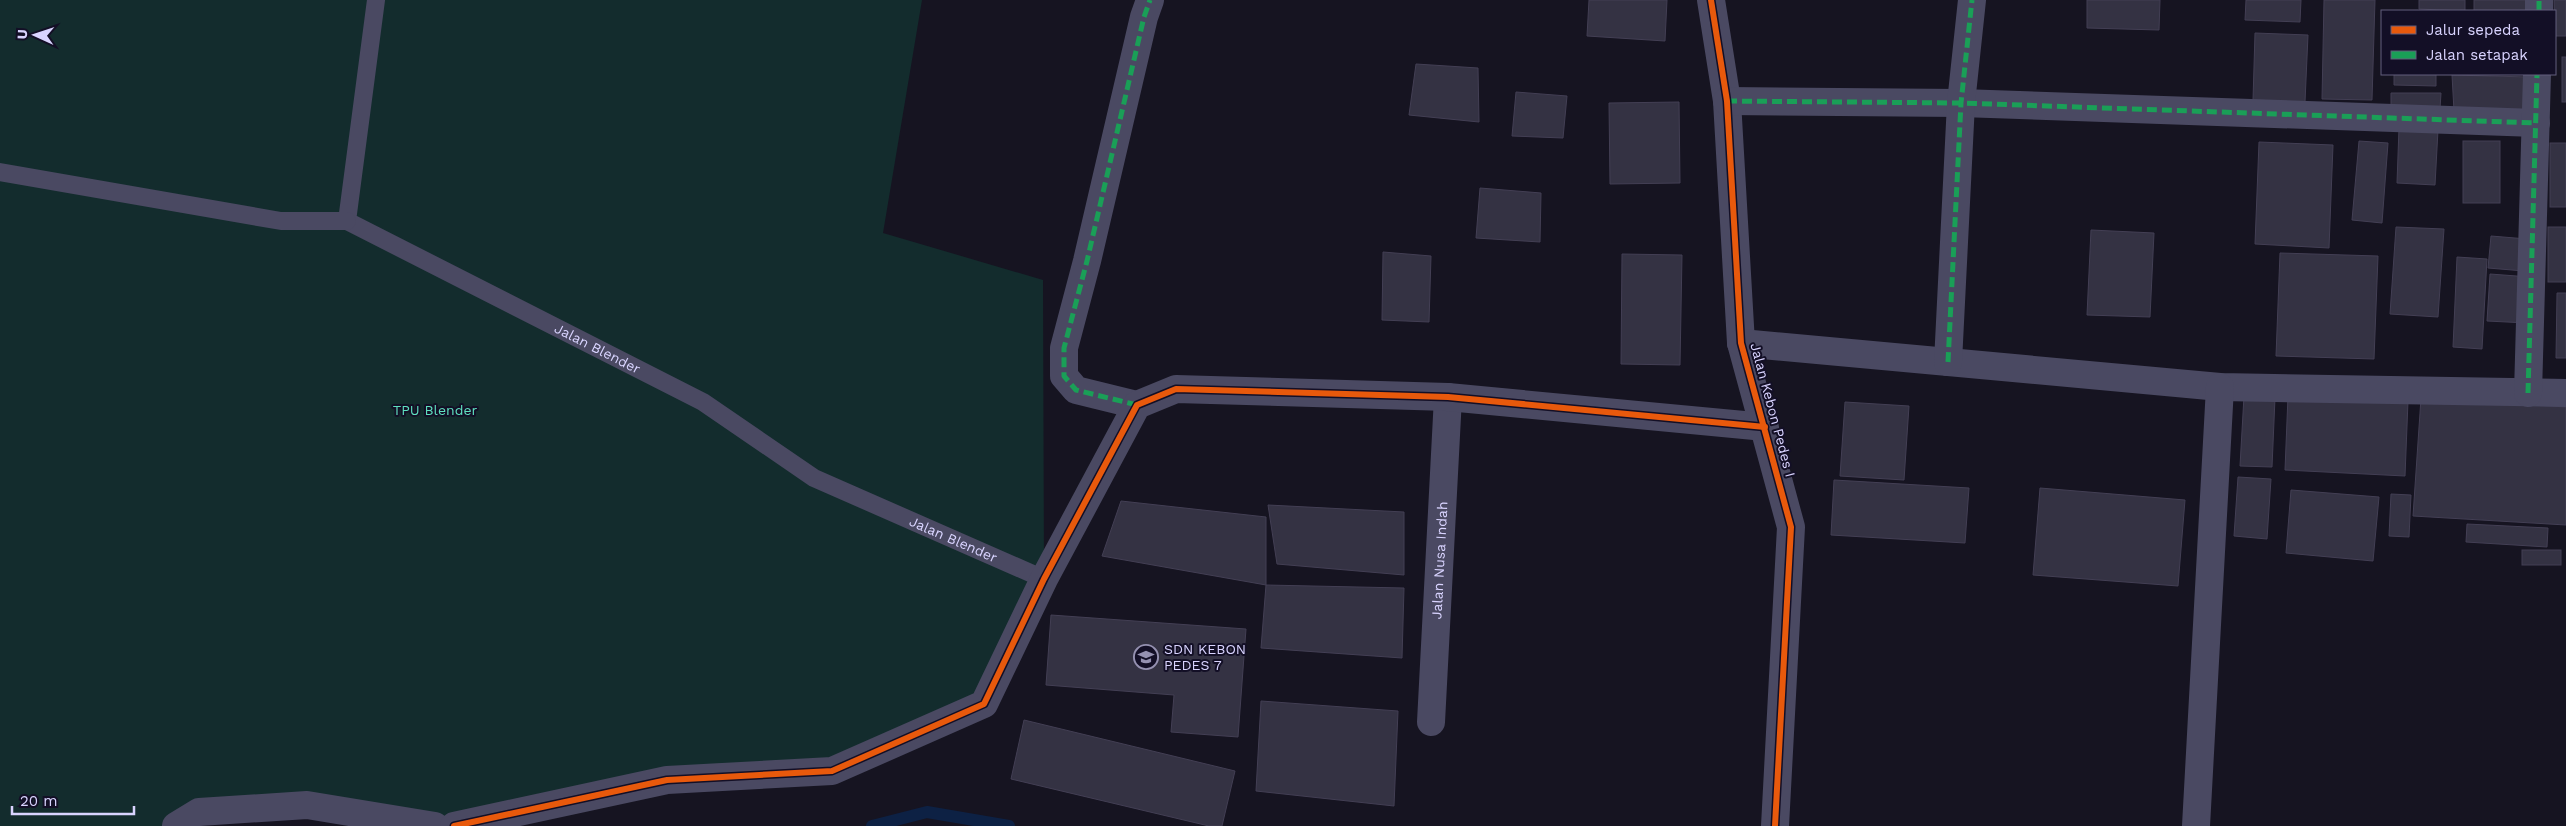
<svg xmlns="http://www.w3.org/2000/svg" width="2566" height="826" font-family="'Work Sans',sans-serif">
  <rect width="100%" height="100%" fill="#161421"/>
  <!-- green -->
  <polygon fill="#132c2d" points="0,0 922,0 883,233 1043,280 1044,579 984,704 832,771 667,780 454,826 307,805 176,826 0,826"/>
  <g fill="none" stroke-linecap="round" stroke-linejoin="round">
    <!-- stream -->
    <polyline stroke="#0d2144" stroke-width="12" points="872,826 927,812 1009,826"/>
  </g>
  <!-- building -->
  <g fill="#343243" stroke="#433f54">
    <polygon points="1589,0 1667,0 1665,41 1587,36"/>
    <polygon points="2087,0 2160,0 2159,30 2087,28"/>
    <polygon points="2246,0 2301,0 2300,22 2245,20"/>
    <polygon points="2324,0 2375,0 2372,100 2322,99"/>
    <polygon points="2419,0 2465,0 2465,11 2419,9"/>
    <polygon points="2474,0 2528,0 2527,11 2474,11"/>
    <polygon points="2554,0 2566,0 2566,36 2555,36"/>
    <polygon points="2255,33 2308,35 2305,102 2253,100"/>
    <rect x="2562" y="57" width="4" height="45"/>
    <polygon points="1416,64 1478,68 1479,122 1409,115"/>
    <polygon points="2394,74 2436,74 2436,86 2394,85"/>
    <polygon points="2452,75 2529,77 2528,115 2454,111"/>
    <polygon points="1516,92 1567,96 1563,138 1512,136"/>
    <polygon points="2391,93 2441,93 2440,109 2391,108"/>
    <polygon points="1679,102 1680,183 1610,184 1609,103"/>
    <polygon points="2399,128 2438,130 2435,185 2397,183"/>
    <polygon points="2359,141 2388,143 2382,223 2352,220"/>
    <rect x="2463" y="141" width="37" height="62"/>
    <polygon points="2259,142 2333,145 2329,248 2255,244"/>
    <rect x="2550" y="143" width="16" height="64"/>
    <polygon points="1480,188 1541,193 1540,242 1476,238"/>
    <polygon points="2396,227 2444,229 2438,317 2390,314"/>
    <rect x="2548" y="227" width="18" height="55"/>
    <polygon points="2091,230 2154,233 2150,317 2087,315"/>
    <polygon points="2491,236 2527,239 2524,271 2488,268"/>
    <polygon points="1383,252 1431,256 1429,322 1382,320"/>
    <polygon points="2280,253 2378,256 2374,359 2276,356"/>
    <polygon points="1622,254 1682,255 1680,365 1621,364"/>
    <polygon points="2457,257 2487,259 2482,349 2453,347"/>
    <polygon points="2490,274 2530,277 2527,323 2487,321"/>
    <polygon points="2557,293 2566,293 2566,358 2556,358"/>
    <polygon points="2244,396 2275,398 2272,467 2240,466"/>
    <polygon points="2288,396 2408,401 2405,476 2285,470"/>
    <polygon points="2421,398 2566,407 2566,525 2413,516"/>
    <polygon points="1845,402 1909,406 1904,480 1840,476"/>
    <polygon points="2238,477 2271,479 2267,539 2234,536"/>
    <polygon points="1834,480 1969,488 1965,543 1831,535"/>
    <polygon points="2040,488 2185,500 2178,586 2033,575"/>
    <polygon points="2291,490 2379,497 2373,561 2286,553"/>
    <polygon points="2391,494 2411,495 2409,537 2389,536"/>
    <polygon points="1121,501 1266,517 1266,585 1102,556"/>
    <polygon points="1268,505 1404,512 1404,575 1277,564"/>
    <polygon points="2467,524 2548,528 2547,547 2466,542"/>
    <rect x="2522" y="550" width="39" height="15"/>
    <polygon points="1266,585 1404,588 1402,658 1261,648"/>
    <polygon points="1051,615 1246,629 1238,737 1171,732 1174,695 1046,685"/>
    <polygon points="1261,701 1398,711 1394,806 1256,791"/>
    <polygon points="1024,720 1235,771 1222,826 1209,826 1011,779"/>
  </g>
  <g fill="none" stroke-linecap="round" stroke-linejoin="round">
    <!-- lane -->
    <g stroke="#4a4962" stroke-width="18">
      <path id="s1" d="M376,0L347,221L703,402L814,478L1044,579"/>
      <polyline points="0,172 281,221 347,221"/>
    </g>
    <!-- street -->
    <g stroke="#4a4962" stroke-width="28">
      <polyline points="1711,0 1727,101 1741,343 1791,527 1775,826"/>
      <polyline points="2539,11 2539,0"/>
      <polyline points="1727,101 1961,103 2536,123"/>
      <polyline points="1741,343 2220,387 2566,393"/>
      <polyline points="1948,362 1961,103 1972,0"/>
      <polyline points="2528,393 2537,74"/>
      <polyline points="1137,405 1076,390 1064,376 1064,348 1087,261 1144,17 1150,0"/>
      <path id="s2" d="M1431,722L1448,397"/>
      <polyline points="176,826 199,812 307,805 435,826"/>
      <polyline points="454,826 667,780 832,771 984,704 1044,579 1137,405 1176,389 1448,397 1765,427"/>
      <polyline points="2196,826 2220,387"/>
    </g>
    <!-- quiet -->
    <g stroke="#1a9f57" stroke-width="5" stroke-dasharray="10 5" stroke-linecap="butt">
      <polyline points="2539,11 2539,0"/>
      <polyline points="1727,101 1961,103 2536,123"/>
      <polyline points="1948,362 1961,103 1972,0"/>
      <polyline points="2528,393 2537,74"/>
      <polyline points="1137,405 1076,390 1064,376 1064,348 1087,261 1144,17 1150,0"/>
    </g>
    <defs>
      <g id="cycleway">
        <polyline points="1711,0 1727,101 1741,343 1791,527 1775,826"/>
        <polyline points="454,826 667,780 832,771 984,704 1044,579 1137,405 1176,389 1448,397 1765,427"/>
      </g>
    </defs>
    <!-- cycleway casing -->
    <use href="#cycleway" stroke="#130f26" stroke-width="9"/>
    <!-- cycleway -->
    <use href="#cycleway" stroke="#e8590c" stroke-width="6"/>
  </g>
  <!-- icons -->
  <defs>
    <symbol id="school-ring" viewBox="-11 -11 22 22"><circle r="9.5" fill="#130f26" stroke="#9591b1" stroke-width="1.5"/><path d="M0-5L7-2L0 1L-7-2ZM-4 1L0 2.5L4 1V4Q0 6-4 4Z" fill="#9591b1"/></symbol>
  </defs>
  <g fill-rule="evenodd">
    <use href="#school-ring" x="1132" y="643" width="28" height="28"/>
  </g>
  <g text-anchor="middle" dominant-baseline="central" stroke-width="4" stroke-linejoin="round" paint-order="stroke">
    <!-- street labels -->
    <g font-size="14" fill="#d9d4ff" stroke="#130f26">
      <text stroke="none"><textPath href="#s1" startOffset="504">Jalan Blender</textPath></text>
      <text transform="translate(1773 410) rotate(75)">Jalan Kebon Pedes I</text>
      <text stroke="none"><textPath href="#s1" startOffset="909">Jalan Blender</textPath></text>
      <text stroke="none"><textPath href="#s2" startOffset="162">Jalan Nusa Indah</textPath></text>
    </g>
    <!-- park labels -->
    <g font-size="14" fill="#5fe0c0" stroke="#130f26">
      <text x="435" y="410">TPU Blender</text>
    </g>
    <!-- poi labels -->
    <g font-size="14" fill="#d9d4ff" stroke="#130f26" text-anchor="start">
      <text x="1164" y="649">SDN KEBON<tspan x="1164" dy="16">PEDES 7</tspan></text>
    </g>
  </g>
  <!-- legend -->
  <rect x="2381" y="10" width="175" height="65" fill="#130f26" stroke="#625e7d"/>
  <rect x="2391" y="26" width="25" height="8" fill="#e8590c" stroke="#625e7d"/>
  <text x="2426" y="35" font-size="15" fill="#d9d4ff">Jalur sepeda</text>
  <rect x="2391" y="51" width="25" height="8" fill="#1a9f57" stroke="#625e7d"/>
  <text x="2426" y="60" font-size="15" fill="#d9d4ff">Jalan setapak</text>
  <!-- north arrow -->
  <g transform="translate(35 35) rotate(273)" stroke="#130f26" stroke-width="4" paint-order="stroke">
  <path d="M0-4L9 19L0 12L-9 19Z" fill="#d9d4ff"/>
  <text y="-8" font-size="14" font-weight="bold" text-anchor="middle" fill="#d9d4ff">U</text>
  </g>
  <!-- scale -->
  <path d="M12 806v8h122v-8" fill="none" stroke="#d9d4ff" stroke-width="2.5"/>
  <text x="20" y="806" font-size="15" fill="#d9d4ff" stroke="#130f26" stroke-width="4" paint-order="stroke">20 m</text>
</svg>
